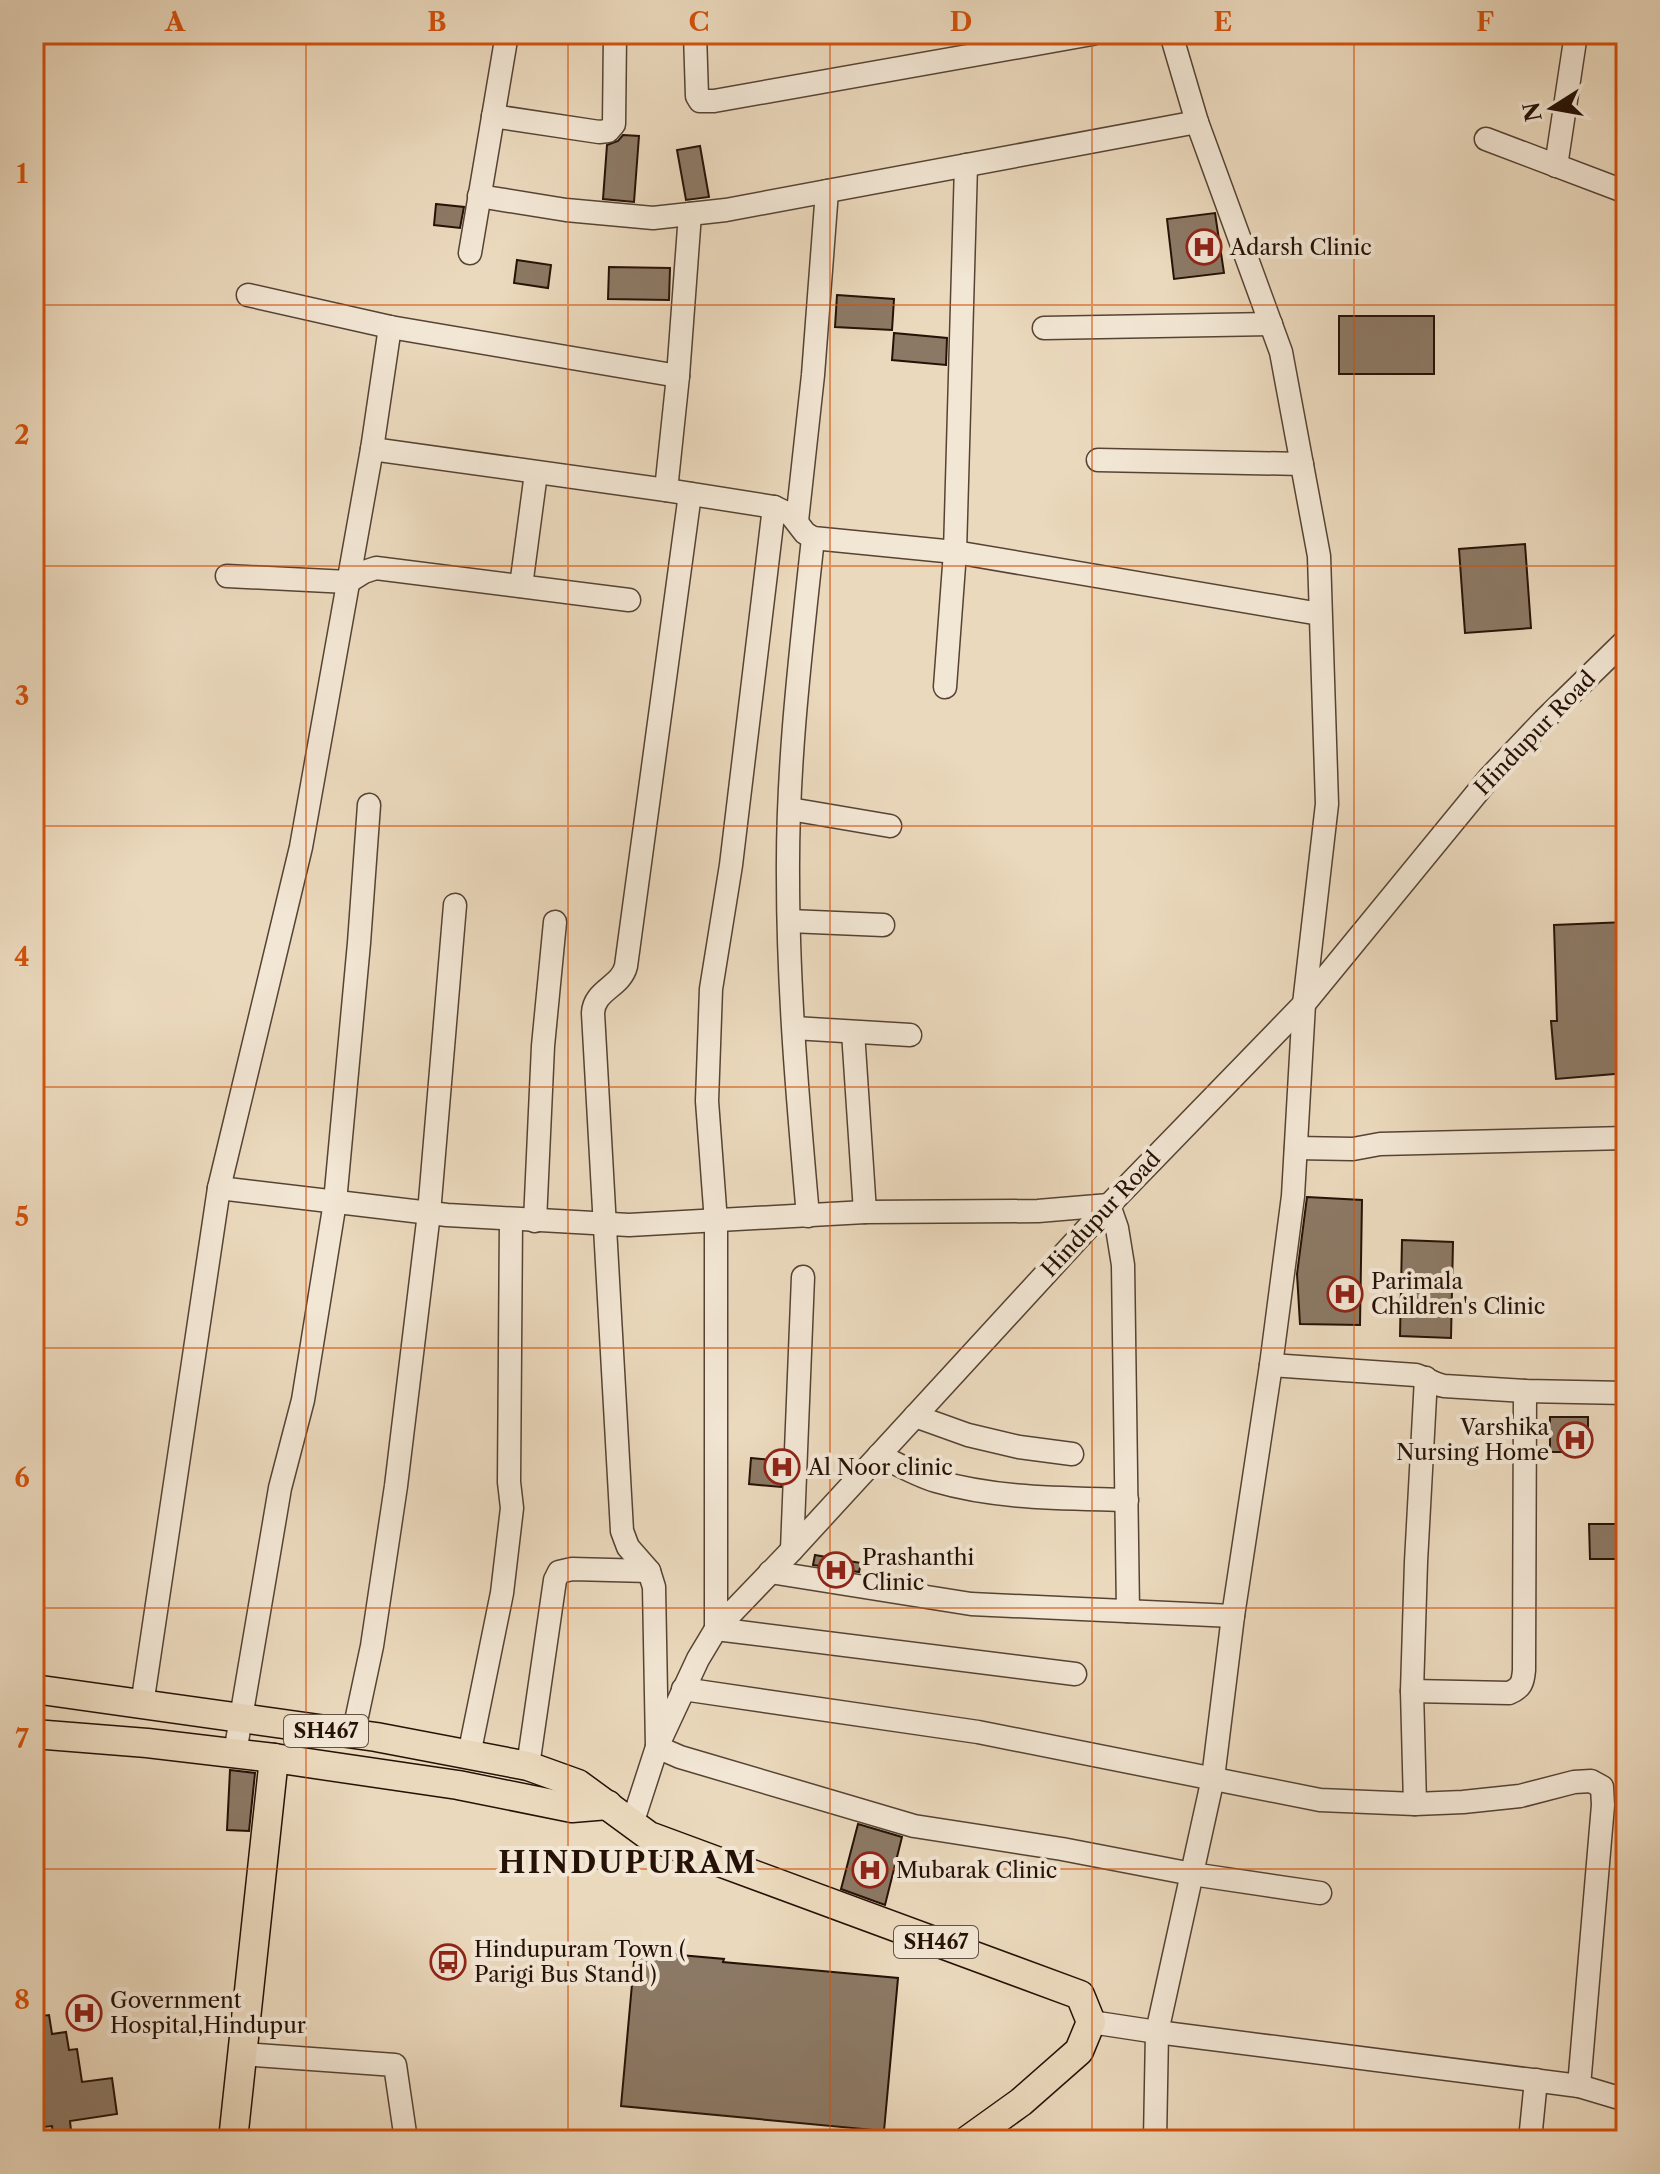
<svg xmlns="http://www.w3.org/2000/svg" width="1660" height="2174" font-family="'Libre Caslon Text',serif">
  <rect width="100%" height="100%" fill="#ebd9bd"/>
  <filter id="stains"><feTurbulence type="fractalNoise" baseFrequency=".0025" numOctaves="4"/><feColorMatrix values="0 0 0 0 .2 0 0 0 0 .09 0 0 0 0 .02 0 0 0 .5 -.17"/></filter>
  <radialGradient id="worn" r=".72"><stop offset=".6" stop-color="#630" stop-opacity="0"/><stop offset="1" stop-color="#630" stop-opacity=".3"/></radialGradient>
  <!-- building -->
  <g fill="#8c7965" stroke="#251106" stroke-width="2">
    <polygon points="623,135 639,136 634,202 603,199 607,145 618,141"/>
    <polygon points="700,146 709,197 686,200 677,150"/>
    <polygon points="436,204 464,207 460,228 434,225"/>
    <polygon points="1215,213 1224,273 1174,279 1167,219"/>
    <polygon points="517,260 551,265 548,288 514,283"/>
    <polygon points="609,267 670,268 669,300 608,299"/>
    <polygon points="837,295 894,299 892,330 835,327"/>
    <rect x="1339" y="316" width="95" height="58"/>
    <polygon points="894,333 947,338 946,365 892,360"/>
    <polygon points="1525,544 1531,628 1465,633 1459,549"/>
    <polygon points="1626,922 1626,1073 1556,1079 1551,1021 1557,1021 1554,925"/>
    <polygon points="1307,1197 1362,1200 1360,1325 1300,1324 1297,1274"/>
    <polygon points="1402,1240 1453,1242 1451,1338 1400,1336"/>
    <rect x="1550" y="1417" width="38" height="35"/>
    <polygon points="751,1458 782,1461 781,1487 749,1484"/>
    <polygon points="1589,1524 1626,1524 1626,1559 1590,1559"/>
    <polygon points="815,1555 861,1563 859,1572 813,1565"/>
    <polygon points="230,1770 255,1773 249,1831 227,1830"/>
    <polygon points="858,1824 902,1837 885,1905 841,1889"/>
    <polygon points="635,1951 724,1959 723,1962 898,1978 884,2131 621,2106"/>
    <polygon points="49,2015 52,2034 66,2032 69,2050 77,2049 82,2082 112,2078 117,2114 70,2121 72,2140 54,2140 52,2126 34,2128 34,2017"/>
  </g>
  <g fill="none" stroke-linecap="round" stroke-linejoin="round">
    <defs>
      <g id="minor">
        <polyline points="695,34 697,96 700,101 714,101 1092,34"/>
        <polyline points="493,116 599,132 608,131 614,124 615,34"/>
        <polyline points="1486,139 1626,192"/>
        <polyline points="1556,166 1576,34"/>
        <polyline points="479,196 566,210 653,218 726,210 1197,122"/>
        <polyline points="470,253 507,34"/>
        <polyline points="248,295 390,327 678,376"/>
        <polyline points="1044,328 1271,324"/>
        <polyline points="372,449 666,490 774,507 791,515 805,533 813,538 955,552 1320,614"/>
        <polyline points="1098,460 1302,464"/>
        <polyline points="666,490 678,376 690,214"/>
        <path d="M690,494L626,966C621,987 594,990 593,1013L622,1531L628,1547L649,1571L654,1587L657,1747L680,1757L914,1826L1062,1849L1192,1874L1320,1893"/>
        <polyline points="774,507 731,865 711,989 707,1101 716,1222 716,1629 1075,1674"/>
        <polyline points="797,521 813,375 827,191"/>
        <polyline points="227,576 348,582 364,572 376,568 629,600"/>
        <polyline points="521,586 536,473"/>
        <polyline points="945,687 955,552 966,165"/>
        <polyline points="790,809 890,826"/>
        <polyline points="789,921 883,925"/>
        <polyline points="794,1028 910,1035"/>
        <polyline points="853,1032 865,1212"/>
        <polyline points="1296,1148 1353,1149 1380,1144 1626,1138"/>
        <polyline points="219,1188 447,1215 629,1225 865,1212 1038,1211 1109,1205 1117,1228 1123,1265 1128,1611"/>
        <path d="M808,1216C798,1103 788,990 788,877C787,763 801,650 813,538"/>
        <polyline points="535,1221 543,1046 555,922"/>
        <path d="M1271,1365L1416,1375C1426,1378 1433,1384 1444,1386L1525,1391L1626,1393"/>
        <polyline points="915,1416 968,1435 1019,1447 1072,1454"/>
        <path d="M879,1455C897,1464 916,1475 936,1481C997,1499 1063,1498 1127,1500"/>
        <polyline points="792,1550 803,1277"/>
        <polyline points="770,1572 971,1604 1233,1616"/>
        <polyline points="683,1689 978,1732 1320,1800 1415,1804 1463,1802 1520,1796 1574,1782 1591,1781 1602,1787 1603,1805 1579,2086"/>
        <path d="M1412,1691L1509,1693C1521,1688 1523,1683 1524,1670L1525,1391"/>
        <polyline points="142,1705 219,1188 301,847 372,449 390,327"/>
        <polyline points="353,1735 372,1646 396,1486 429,1213 455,905"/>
        <polyline points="235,1753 280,1488 303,1400 335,1202 359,943 369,805"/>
        <polyline points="469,1755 502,1593 512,1508 509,1482 511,1219"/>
        <polyline points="528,1766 555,1580 559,1572 572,1569 649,1571"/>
        <polyline points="1415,1804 1412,1691 1416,1562 1426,1378"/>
        <polyline points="632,1824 657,1747 698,1659 716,1629 792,1550 1109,1205 1304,1004 1490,777 1544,720 1626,640"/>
        <polyline points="1091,2022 1157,2032 1579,2086 1626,2100"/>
        <polyline points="242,2054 395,2065 406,2140"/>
        <polyline points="1155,2140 1157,2032 1213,1778 1233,1616 1271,1365 1293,1196 1304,1004 1327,804 1319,556 1281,352 1197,122 1171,34"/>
        <polyline points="1530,2140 1536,2080"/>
      </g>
      <g id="major">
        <polyline points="34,1689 376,1737 528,1766 578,1784 649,1836 1080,1995 1091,2022 1079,2051 1021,2102 968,2140"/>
        <polyline points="34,1734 147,1743 274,1758 458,1785 572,1808 608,1805"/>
        <polyline points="233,2140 274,1758"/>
      </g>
    </defs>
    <!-- minor casing -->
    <use href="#minor" stroke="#564334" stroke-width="25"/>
    <!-- major casing -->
    <use href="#major" stroke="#251106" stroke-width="31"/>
    <!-- minor -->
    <use href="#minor" stroke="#f2e6d4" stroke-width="22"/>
    <!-- major -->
    <use href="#major" stroke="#ebd9bd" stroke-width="28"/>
  </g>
  <!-- grid -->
  <path fill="none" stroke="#d4520b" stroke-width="2" stroke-opacity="0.55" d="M306,34V2140M568,34V2140M830,34V2140M1092,34V2140M1354,34V2140M34,305H1626M34,566H1626M34,826H1626M34,1087H1626M34,1348H1626M34,1608H1626M34,1869H1626"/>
  <!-- icons -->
  <defs>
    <symbol id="hospital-ring" viewBox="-11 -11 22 22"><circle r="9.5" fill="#f2e6d4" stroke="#8f2418" stroke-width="1.5"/><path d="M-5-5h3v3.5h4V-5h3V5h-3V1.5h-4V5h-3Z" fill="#8f2418"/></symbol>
    <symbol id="bus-ring" viewBox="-11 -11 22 22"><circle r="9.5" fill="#f2e6d4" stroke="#8f2418" stroke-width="1.5"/><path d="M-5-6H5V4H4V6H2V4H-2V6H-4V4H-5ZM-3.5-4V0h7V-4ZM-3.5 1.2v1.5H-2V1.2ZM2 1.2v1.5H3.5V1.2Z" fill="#8f2418"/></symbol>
  </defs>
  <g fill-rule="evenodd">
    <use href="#hospital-ring" x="1184" y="227" width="40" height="40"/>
    <use href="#hospital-ring" x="1325" y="1274" width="40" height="40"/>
    <use href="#hospital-ring" x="1555" y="1420" width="40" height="40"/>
    <use href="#hospital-ring" x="762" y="1447" width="40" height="40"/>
    <use href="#hospital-ring" x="816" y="1550" width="40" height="40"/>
    <use href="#hospital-ring" x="850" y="1850" width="40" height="40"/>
    <use href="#bus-ring" x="428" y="1942" width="40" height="40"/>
    <use href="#hospital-ring" x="64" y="1993" width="40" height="40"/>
  </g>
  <g text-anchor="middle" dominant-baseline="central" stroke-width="8" stroke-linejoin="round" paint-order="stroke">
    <!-- shield labels -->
    <g fill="#f2e6d4" stroke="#625144" stroke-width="2">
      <rect x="284" y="1715" width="84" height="32" rx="6"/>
      <rect x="894" y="1926" width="84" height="32" rx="6"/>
    </g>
    <g font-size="20" font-weight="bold" fill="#251106">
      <text x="326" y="1731">SH467</text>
      <text x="936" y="1942">SH467</text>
    </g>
    <!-- poi labels -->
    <g font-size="22" fill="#251106" stroke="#f2e6d4" text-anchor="start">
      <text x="1230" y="247">Adarsh Clinic</text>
      <text x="1371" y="1281">Parimala<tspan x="1371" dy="25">Children's Clinic</tspan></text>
      <text x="1549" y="1427" text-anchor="end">Varshika<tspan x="1549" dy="25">Nursing Home</tspan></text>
      <text x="808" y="1467">Al Noor clinic</text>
      <text x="862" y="1557">Prashanthi<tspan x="862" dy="25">Clinic</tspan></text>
      <text x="896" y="1870">Mubarak Clinic</text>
      <text x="474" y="1949">Hindupuram Town (<tspan x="474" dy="25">Parigi Bus Stand )</tspan></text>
      <text x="110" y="2000">Government<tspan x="110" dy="25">Hospital,Hindupur</tspan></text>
    </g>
    <!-- street labels -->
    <g font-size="22" fill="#251106" stroke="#f2e6d4">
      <text transform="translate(1535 733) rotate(-46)">Hindupur Road</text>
      <text transform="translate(1101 1214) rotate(-47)">Hindupur Road</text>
    </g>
    <!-- district labels -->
    <g font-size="30" font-weight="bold" letter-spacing="2" fill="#251106" stroke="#f2e6d4">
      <text x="628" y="1862">HINDUPURAM</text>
    </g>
  </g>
  <!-- margin -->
  <rect width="1660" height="2174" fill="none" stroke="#ebd9bd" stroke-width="88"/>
  <!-- north arrow -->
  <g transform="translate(1552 108) rotate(259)" stroke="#f2e6d4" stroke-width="6" paint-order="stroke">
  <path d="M0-6L14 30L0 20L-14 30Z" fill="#251106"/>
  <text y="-12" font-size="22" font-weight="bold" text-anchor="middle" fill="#251106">N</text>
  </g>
  <rect x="44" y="44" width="1572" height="2086" fill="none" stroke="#d4520b" stroke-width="3"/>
  <g font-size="26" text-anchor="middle" font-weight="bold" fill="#d4520b">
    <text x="175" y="31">A</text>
    <text x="437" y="31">B</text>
    <text x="699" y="31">C</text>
    <text x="961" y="31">D</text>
    <text x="1223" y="31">E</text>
    <text x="1485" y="31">F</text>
    <text x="22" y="183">1</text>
    <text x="22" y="444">2</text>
    <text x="22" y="705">3</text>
    <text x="22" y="966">4</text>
    <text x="22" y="1226">5</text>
    <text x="22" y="1487">6</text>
    <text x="22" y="1748">7</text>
    <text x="22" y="2009">8</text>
  </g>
  <rect width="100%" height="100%" filter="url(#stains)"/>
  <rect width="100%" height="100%" fill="url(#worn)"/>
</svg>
